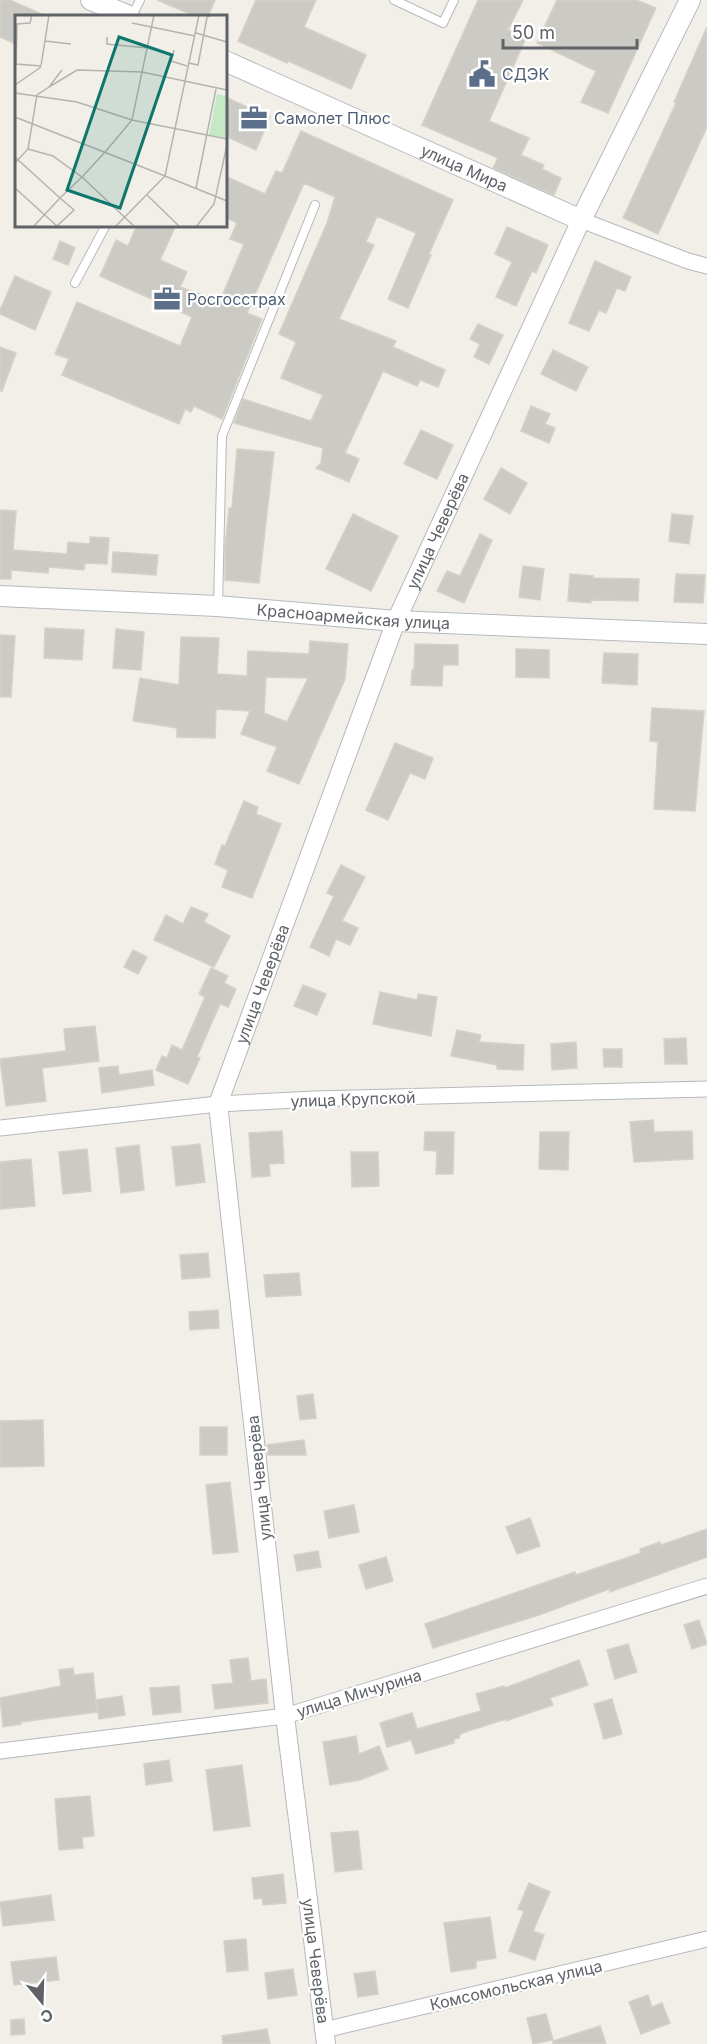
<svg xmlns="http://www.w3.org/2000/svg" width="707" height="2044" font-family="Inter,sans-serif">
  <rect width="100%" height="100%" fill="#f1efe8"/>
  <!-- building -->
  <g fill="#cccac5" stroke="#d6d1c6" stroke-width="1.5" fill-rule="evenodd">
    <polygon points="0,0 10,0 46,16 16,16 16,44 0,37"/>
    <polygon points="157,0 215,0 208,16 195,16"/>
    <polygon points="256,0 316,0 304,27 366,55 351,89 288,61 287,63 238,41"/>
    <polygon points="478,0 523,0 508,30 526,38 489,121 529,138 521,155 544,165 542,169 561,178 554,195 493,168 498,158 422,125"/>
    <polygon points="557,0 636,0 656,8 608,113 581,102 596,71 537,43"/>
    <polygon points="707,27 707,127 658,234 623,218 676,103 674,102"/>
    <polygon points="225,97 270,117 256,150 225,136"/>
    <polygon points="301,131 453,200 429,254 431,255 408,308 388,299 416,233 377,216 366,242 374,245 339,319 396,341 393,347 445,370 438,387 420,380 417,386 383,371 345,453 359,459 349,482 316,468 321,463 323,448 234,423 243,399 311,421 323,395 281,378 296,342 279,334 327,223 335,197 304,183 247,313 262,319 222,419 194,406 191,412 185,409 179,424 62,375 69,359 55,354 77,302 180,346 192,317 100,276 116,240 128,246 137,225 176,225 160,260 187,272 180,287 220,301 244,244 230,239 237,223 225,217 225,176 265,194 276,171 282,173"/>
    <polygon points="507,227 548,245 536,273 532,271 516,306 496,297 512,262 495,254"/>
    <polygon points="60,241 75,248 68,265 53,259"/>
    <polygon points="595,261 631,277 625,291 617,288 606,313 599,310 589,331 569,323"/>
    <polygon points="15,276 51,292 35,330 0,314 0,310"/>
    <polygon points="478,324 503,335 489,364 474,357 480,344 470,339"/>
    <polygon points="0,347 16,353 2,391 0,391"/>
    <polygon points="553,350 588,367 576,391 541,374"/>
    <polygon points="531,406 550,414 545,424 555,428 549,443 521,431"/>
    <polygon points="421,430 453,445 437,479 404,464"/>
    <polygon points="237,449 274,452 259,583 225,580 225,547 229,508 232,508"/>
    <polygon points="501,468 527,483 510,514 484,499"/>
    <polygon points="0,510 16,511 13,550 67,554 68,542 90,544 90,537 109,538 107,564 85,563 84,570 49,567 48,573 11,570 11,579 0,579"/>
    <polygon points="353,514 398,536 371,591 326,569"/>
    <polygon points="672,514 693,516 689,544 669,541"/>
    <polygon points="480,534 492,540 464,603 437,591 447,571 460,576"/>
    <polygon points="113,552 158,555 156,575 112,572"/>
    <polygon points="523,566 544,569 540,600 519,597"/>
    <polygon points="570,574 593,576 593,578 639,579 638,601 591,600 591,603 568,601"/>
    <polygon points="676,574 705,575 703,603 674,602"/>
    <polygon points="45,628 84,630 82,660 44,658"/>
    <polygon points="116,629 144,632 141,670 113,668"/>
    <polygon points="0,635 15,636 11,697 0,697"/>
    <path d="M181,637L219,638L217,674L247,676L248,651L309,654L310,641L348,644L345,679L299,784L267,771L277,747L241,734L250,711L216,709L215,738L177,737V728L133,721L140,678L179,685ZM266,677L308,678L287,722L264,713Z"/>
    <polygon points="415,644 458,645 458,665 443,665 442,686 411,685 412,670 414,670"/>
    <polygon points="516,649 549,650 549,678 516,677"/>
    <polygon points="604,653 638,654 637,685 602,683"/>
    <polygon points="652,708 704,711 695,811 654,809 658,742 650,741"/>
    <polygon points="395,743 433,758 425,779 410,773 388,820 366,810"/>
    <polygon points="244,801 258,807 256,814 281,824 252,898 222,887 228,870 215,864 222,845 225,846"/>
    <polygon points="341,865 365,877 342,921 358,928 350,945 336,939 329,956 310,947 334,896 327,893"/>
    <polygon points="191,907 208,914 204,922 230,936 214,967 154,940 166,915 183,924"/>
    <polygon points="133,950 147,957 138,974 124,967"/>
    <polygon points="211,968 228,976 224,983 236,989 228,1007 220,1004 197,1057 200,1058 188,1084 156,1070 162,1056 167,1058 172,1045 182,1050 205,997 199,994"/>
    <polygon points="303,985 326,994 317,1015 294,1006"/>
    <polygon points="380,992 417,1000 418,994 437,997 431,1036 373,1024"/>
    <polygon points="95,1026 99,1061 42,1068 46,1101 6,1106 0,1059 66,1051 64,1029"/>
    <polygon points="457,1030 481,1035 479,1042 524,1045 523,1070 497,1069 497,1065 451,1056"/>
    <polygon points="686,1038 687,1064 665,1064 664,1039"/>
    <polygon points="576,1042 577,1068 552,1070 551,1044"/>
    <polygon points="603,1049 622,1049 622,1067 604,1067"/>
    <polygon points="118,1066 119,1075 152,1070 154,1085 102,1093 99,1068"/>
    <polygon points="653,1120 654,1132 692,1131 693,1159 634,1162 630,1122"/>
    <polygon points="282,1131 284,1163 269,1164 270,1176 252,1177 249,1133"/>
    <polygon points="425,1132 454,1132 453,1174 436,1174 437,1151 424,1150"/>
    <polygon points="540,1132 569,1132 568,1170 539,1169"/>
    <polygon points="200,1144 205,1182 176,1186 172,1147"/>
    <polygon points="139,1145 144,1190 121,1193 116,1148"/>
    <polygon points="87,1149 91,1191 63,1194 59,1152"/>
    <polygon points="351,1152 378,1152 379,1186 352,1187"/>
    <polygon points="31,1159 35,1206 0,1209 0,1162"/>
    <polygon points="208,1253 210,1277 182,1279 180,1255"/>
    <polygon points="299,1273 301,1295 266,1297 264,1275"/>
    <polygon points="218,1310 219,1328 190,1330 189,1312"/>
    <polygon points="313,1394 316,1418 300,1420 297,1396"/>
    <polygon points="43,1420 44,1466 0,1467 0,1421"/>
    <rect x="200" y="1427" width="27" height="28"/>
    <polygon points="304,1440 306,1455 268,1455 267,1445"/>
    <polygon points="230,1482 238,1552 213,1554 206,1485"/>
    <polygon points="354,1505 359,1532 329,1538 324,1511"/>
    <polygon points="530,1518 540,1546 517,1554 506,1527"/>
    <polygon points="707,1529 707,1557 610,1592 609,1589 539,1615 433,1648 425,1624 575,1572 576,1575 641,1553 640,1549 660,1542 661,1545"/>
    <polygon points="318,1551 321,1567 297,1571 294,1555"/>
    <polygon points="386,1557 393,1581 366,1589 359,1565"/>
    <polygon points="699,1620 707,1644 692,1649 684,1625"/>
    <polygon points="628,1644 637,1672 615,1679 607,1650"/>
    <polygon points="248,1658 251,1681 266,1679 268,1703 215,1709 212,1685 233,1683 230,1660"/>
    <polygon points="579,1660 588,1685 550,1698 553,1705 506,1721 506,1719 468,1731 460,1734 459,1738 454,1739 454,1743 416,1754 411,1740 387,1747 380,1723 412,1713 417,1729 481,1711 476,1694 504,1686 505,1688"/>
    <polygon points="73,1668 74,1675 93,1673 97,1712 21,1722 21,1724 3,1727 0,1698 61,1686 59,1670"/>
    <polygon points="179,1686 181,1712 153,1715 150,1688"/>
    <polygon points="122,1696 125,1715 99,1719 96,1700"/>
    <polygon points="612,1699 622,1734 604,1739 594,1704"/>
    <polygon points="356,1736 359,1754 379,1746 388,1769 360,1780 330,1785 323,1742"/>
    <polygon points="169,1760 172,1781 146,1785 144,1764"/>
    <polygon points="242,1765 250,1826 214,1831 206,1770"/>
    <polygon points="90,1796 94,1836 82,1837 83,1848 59,1850 55,1799"/>
    <polygon points="358,1831 362,1869 335,1872 331,1833"/>
    <polygon points="283,1874 286,1903 263,1905 262,1898 254,1899 252,1878"/>
    <polygon points="529,1883 550,1892 533,1931 544,1935 535,1960 509,1951 524,1911 518,1909"/>
    <polygon points="51,1895 54,1920 3,1926 0,1902"/>
    <polygon points="490,1917 496,1958 476,1961 476,1968 451,1972 444,1923"/>
    <polygon points="246,1939 248,1970 227,1972 224,1941"/>
    <polygon points="56,1957 59,1980 14,1985 11,1962"/>
    <polygon points="293,1969 297,1995 268,1999 265,1973"/>
    <polygon points="375,1971 378,1994 358,1997 354,1974"/>
    <polygon points="648,1995 652,2007 662,2003 670,2023 641,2034 629,2002"/>
    <polygon points="546,2014 553,2040 533,2044 527,2018"/>
    <polygon points="24,2019 25,2034 11,2035 11,2020"/>
    <polygon points="600,2026 606,2044 553,2044 553,2041"/>
    <polygon points="267,2029 270,2044 223,2044 222,2036"/>
  </g>
  <g fill="none" stroke-linecap="round" stroke-linejoin="round">
    <defs>
      <g id="service">
        <polyline points="394,0 443,23 454,0"/>
        <polyline points="132,16 140,0"/>
        <polyline points="75,283 106,225"/>
        <polyline points="218,605 222,436 315,205"/>
      </g>
      <g id="minor">
        <polyline points="581,220 688,261 707,266"/>
        <polyline points="0,1128 218,1104 314,1099 707,1089"/>
        <polyline points="0,1751 285,1716 707,1586"/>
        <polyline points="324,2030 707,1939"/>
      </g>
      <g id="tertiary">
        <path id="s1" d="M326,2044L285,1716L218,1104L396,621L581,220"/>
      </g>
      <g id="secondary">
        <polyline points="91,0 129,16"/>
        <path id="s2" d="M225,61L581,220L690,0"/>
        <path id="s3" d="M0,596L217,606L396,621L707,634"/>
      </g>
    </defs>
    <!-- service casing -->
    <use href="#service" stroke="#b5b8bc" stroke-width="10"/>
    <!-- minor casing -->
    <use href="#minor" stroke="#b5b8bc" stroke-width="17"/>
    <!-- tertiary casing -->
    <use href="#tertiary" stroke="#b5b8bc" stroke-width="20"/>
    <!-- secondary casing -->
    <use href="#secondary" stroke="#b6babf" stroke-width="22"/>
    <!-- service -->
    <use href="#service" stroke="#fff" stroke-width="8"/>
    <!-- minor -->
    <use href="#minor" stroke="#fff" stroke-width="15"/>
    <!-- tertiary -->
    <use href="#tertiary" stroke="#fff" stroke-width="18"/>
    <!-- secondary -->
    <use href="#secondary" stroke="#fff" stroke-width="20"/>
  </g>
  <!-- icons -->
  <defs>
    <symbol id="civic-bare" viewBox="-9 -9 18 18"><path d="M-.6-6.5H3V-4.5H.6V-3L4-1V1h2V6H-6V1h2V-1L-.6-3ZM-1.2 2.5V6h2.4V2.5Z" fill="#5c6f8a" stroke="#fff" stroke-width="2.5" paint-order="stroke"/></symbol>
    <symbol id="office-bare" viewBox="-9 -9 18 18"><path d="M-6-3h4V-5.5h4V-3h4V5H-6ZM-1-4.5V-3h2v-1.5ZM-6 0V1H6V0Z" fill="#5c6f8a" stroke="#fff" stroke-width="2.5" paint-order="stroke"/></symbol>
  </defs>
  <g fill-rule="evenodd">
    <use href="#civic-bare" x="463" y="55" width="38" height="38"/>
    <use href="#office-bare" x="235" y="99" width="38" height="38"/>
    <use href="#office-bare" x="148" y="280" width="38" height="38"/>
  </g>
  <g text-anchor="middle" dominant-baseline="central" stroke-width="4.5" stroke-linejoin="round" paint-order="stroke">
    <!-- service labels -->
    <g font-size="16" fill="#4e5e75" stroke="#fff" text-anchor="start">
      <text x="502" y="74">СДЭК</text>
      <text x="274" y="118">Самолет Плюс</text>
      <text x="187" y="299">Росгосстрах</text>
    </g>
    <!-- street labels -->
    <g font-size="16" fill="#5f6368" stroke="#fff">
      <text stroke="none"><textPath href="#s2" startOffset="262">улица Мира</textPath></text>
      <text stroke="none"><textPath href="#s1" startOffset="1560">улица Чеверёва</textPath></text>
      <text stroke="none"><textPath href="#s3" startOffset="354">Красноармейская улица</textPath></text>
      <text stroke="none"><textPath href="#s1" startOffset="1074">улица Чеверёва</textPath></text>
      <text transform="translate(353 1099) rotate(-2)">улица Крупской</text>
      <text transform="translate(259 1478) rotate(-96)">улица Чеверёва</text>
      <text transform="translate(359 1693) rotate(-17)">улица Мичурина</text>
      <text transform="translate(316 1961) rotate(83)">улица Чеверёва</text>
      <text transform="translate(516 1985) rotate(-13)">Комсомольская улица</text>
    </g>
  </g>
  <!-- overview -->
  <g transform="translate(15 15)">
    <rect width="212" height="212" fill="#f1efe8"/>
    <path d="M202,79L211,81V123L194,120Z" fill="#c5e8c5"/>
    <path fill="none" stroke="#b3b3b1" stroke-width="1.5" d="M17,0L15,8L2,9L1,49L26,51M49,0H68M117,8L180,21M181,18L212,27M92,22V29L133,33M30,26L56,29M159,35L156,46L172,51M174,48L183,50L192,2L197,0M26,51L34,0M0,70L26,52M34,72L62,55L127,57L212,75M0,78L62,87L117,105L212,124M0,102L150,161M13,134L38,141L67,162L91,136L117,105L139,0M0,142L45,183L67,162L120,212M0,148L13,134L22,80L34,72L47,55M150,161L212,186M0,173L43,212M181,173L201,74M132,180L165,212M18,212L45,183L59,195L42,211M100,212L150,161L184,0M181,212L199,189L212,130"/>
    <path fill="#0f766e" fill-opacity="0.15" stroke="#0f766e" stroke-width="3" d="M104,22L157,40L105,193L52,175Z"/>
    <rect width="212" height="212" fill="none" stroke="#5f6368" stroke-width="3"/>
  </g>
  <!-- north arrow -->
  <g transform="translate(42 2002) rotate(161)" stroke="#ffffff" stroke-width="4.5" paint-order="stroke">
  <path d="M0-4.5L10 22L0 15L-10 22Z" fill="#5f6368"/>
  <text y="-9" font-size="16" font-weight="bold" text-anchor="middle" fill="#5f6368">С</text>
  </g>
  <!-- scale -->
  <path d="M503 39v9h134v-9" fill="none" stroke="#5f6368" stroke-width="3"/>
  <text x="512" y="39" font-size="18" fill="#5f6368" stroke="#ffffff" stroke-width="4.5" paint-order="stroke">50 m</text>
</svg>
